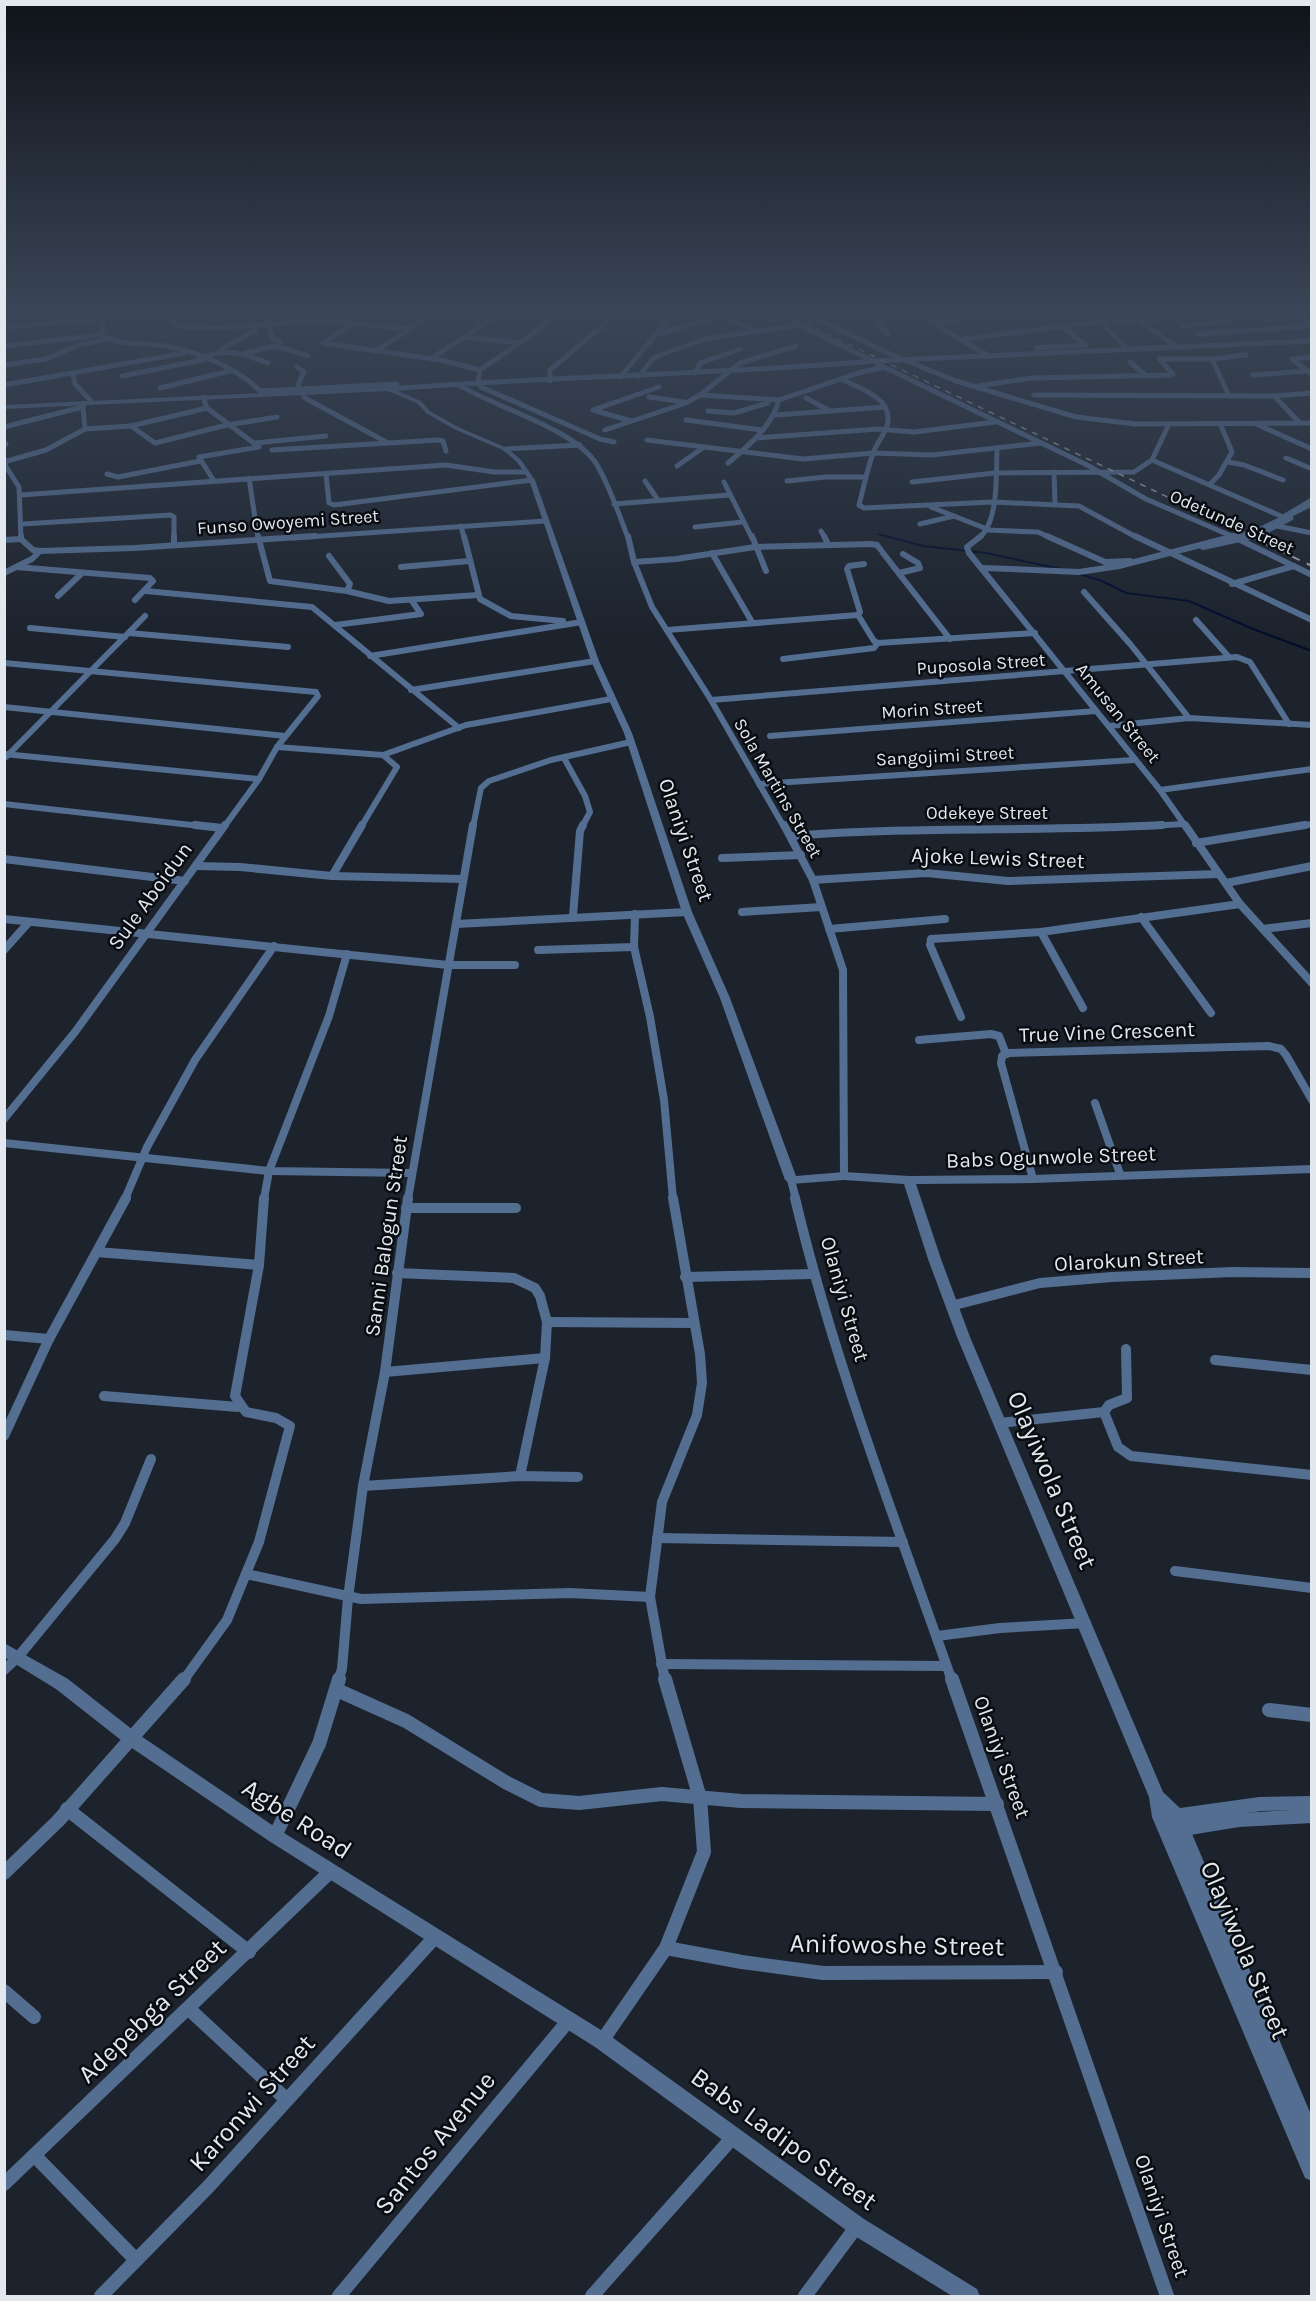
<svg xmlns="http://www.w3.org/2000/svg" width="1316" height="2301" font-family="Karla,sans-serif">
  <rect width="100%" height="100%" fill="#1c232d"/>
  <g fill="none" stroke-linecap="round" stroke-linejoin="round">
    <!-- stream-far1 -->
    <polyline stroke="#000e2d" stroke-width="1.5" points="878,534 892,538"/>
    <!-- stream -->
    <g stroke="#000e2d" stroke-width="2">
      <polyline points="886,536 923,546 986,553 1061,569"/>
      <polyline points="1079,574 1102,581 1126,593 1189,601 1253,629 1312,651"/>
    </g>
    <!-- minor-far4 -->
    <g stroke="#546e92" stroke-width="5">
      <path d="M100,313L103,319L102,335C122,347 143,342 165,346C198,351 240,369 263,394"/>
      <polyline points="162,313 176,325 188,327 219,328 321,320 409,329"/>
      <polyline points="447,313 493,318"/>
      <polyline points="557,313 531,335 480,370 478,382 481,387 600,439 614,442"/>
      <polyline points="594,313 668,319"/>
      <polyline points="805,313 888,353 956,381 1076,417 1135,424 1312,423"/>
      <polyline points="871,313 888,335"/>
      <polyline points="923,313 931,322 989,356"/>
      <polyline points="1290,313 1312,325"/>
      <polyline points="716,315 754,330"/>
      <polyline points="931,322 1023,313"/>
      <polyline points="1140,322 1177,347"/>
      <polyline points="355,323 323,343 441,360 480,370"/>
      <polyline points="1102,323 1128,350"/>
      <polyline points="268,325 273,338 281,342"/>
      <polyline points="1183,326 1229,321 1232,320 1231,317"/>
      <polyline points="4,327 103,319"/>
      <polyline points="658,334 721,316"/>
      <polyline points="1198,334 1312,326"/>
      <polyline points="465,337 520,343"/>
      <polyline points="964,339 1087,323 1251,314"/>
      <polyline points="4,346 100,335"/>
      <polyline points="1036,348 1085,345 1062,326"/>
      <polyline points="220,350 255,331 251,313"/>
      <polyline points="376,351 434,313"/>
      <polyline points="245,353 275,346 308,356"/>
      <path d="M200,358C226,348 243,353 268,363"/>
      <polyline points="432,358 493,318"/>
      <polyline points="1212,359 1229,396"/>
      <polyline points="1130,362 1145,375"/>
      <polyline points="4,365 46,359 76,346 107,339"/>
      <polyline points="297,367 304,372 298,385 305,398 388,443"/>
      <polyline points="884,367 1087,465 1146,499 1236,538"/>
      <polyline points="695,373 700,363 740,349"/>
      <polyline points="1310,373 1292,359 1312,357"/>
      <polyline points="73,374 75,384 92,402"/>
      <polyline points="1253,375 1308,371"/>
      <polyline points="122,376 203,360"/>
      <polyline points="639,376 653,359 660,355 705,339 800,325"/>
      <polyline points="620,377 674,313"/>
      <path d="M843,380C860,388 891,398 888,421C887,432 878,441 874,451C867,468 864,487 859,505L864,508L993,502L1079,506L1138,538"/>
      <polyline points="550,381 550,370 602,326 611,314"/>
      <polyline points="4,385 185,353"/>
      <path d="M459,385C496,408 576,429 597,465C610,487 619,514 628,538"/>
      <polyline points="978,386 1032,378 1171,375 1173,374 1159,359 1212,359 1246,355"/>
      <polyline points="160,388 230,371"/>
      <path d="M389,389C550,376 712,375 873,361L775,313"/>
      <polyline points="262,391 397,384"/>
      <polyline points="700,395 779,400"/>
      <polyline points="1034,395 1274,396 1312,393"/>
      <polyline points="1274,396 1299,422"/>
      <polyline points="203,397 207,408 259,447 199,457 214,481"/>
      <polyline points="649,397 684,402"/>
      <polyline points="806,398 830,411"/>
      <polyline points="708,411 734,413 768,403"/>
      <polyline points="776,415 885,407"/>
      <polyline points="686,420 762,430"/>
      <polyline points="631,421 593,410 659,387"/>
      <polyline points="1256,424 1312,449"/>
      <polyline points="131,426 155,443 227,425 277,417"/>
      <polyline points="4,427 83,407 83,403"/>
      <polyline points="85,429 131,426 207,408"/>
      <polyline points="605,430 686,403 700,395 740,363 796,346"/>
      <polyline points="756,438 878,429 914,432 995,422"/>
      <polyline points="647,440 803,459 874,453 932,455 1041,443"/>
      <polyline points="4,442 6,444"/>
      <polyline points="255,443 326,436"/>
      <polyline points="505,449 580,445"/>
      <polyline points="272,450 438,440 443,441 446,451"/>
      <polyline points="1286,458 1312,469"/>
      <polyline points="4,460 7,461 5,465 19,487 21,538"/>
      <polyline points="1152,460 1283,517"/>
      <polyline points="7,461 46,450 85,429 83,407"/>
      <polyline points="1228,462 1244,465 1283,480"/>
      <path d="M728,463C749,445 771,428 779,400L858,373L884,367L873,361L1312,341"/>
      <polyline points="677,466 704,447"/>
      <polyline points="1054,472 1055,503"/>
      <polyline points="107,474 118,477 200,461"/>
      <polyline points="326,474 329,503 334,505 532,480"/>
      <polyline points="249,478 258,538"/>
      <polyline points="645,481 658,500"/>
      <polyline points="787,481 825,477 866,477"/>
      <polyline points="724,482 752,538"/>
      <polyline points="912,482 995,473 1134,472 1152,460 1169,424"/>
      <polyline points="1210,484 1219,475 1232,452 1220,423"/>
      <polyline points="20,495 446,465 494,472 526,472"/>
      <polyline points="614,504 729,495"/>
      <polyline points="931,507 987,529"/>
      <polyline points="1285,516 1312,500"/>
      <polyline points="22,524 171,515 174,517 174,538"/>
      <polyline points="920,524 954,516"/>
      <polyline points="461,526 464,538"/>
      <polyline points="1277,526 1312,533"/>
      <polyline points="695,527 743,522"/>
      <polyline points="987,530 1038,532 1051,538"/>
      <polyline points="821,531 825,538"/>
      <polyline points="292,538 545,521"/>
      <path d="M979,538C999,522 996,474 997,450"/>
      <polyline points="1247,538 1254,536 1266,527"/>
      <polyline points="1266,538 1263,533 1291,518"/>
    </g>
    <!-- minor-far3 -->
    <g stroke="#546e92" stroke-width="6">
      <polyline points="21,536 21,539 33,550 40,551 134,548 315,536"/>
      <polyline points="174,536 174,545"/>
      <polyline points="258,536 270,581 347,591 389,601 478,595"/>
      <polyline points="464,536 480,599 511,616 563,621"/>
      <polyline points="628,536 634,562 652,607 711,700 784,827"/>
      <polyline points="752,536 766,571"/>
      <polyline points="824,536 828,544"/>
      <polyline points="981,536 967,547 969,553 1160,790 1186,827"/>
      <polyline points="1047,536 1105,562 1130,561"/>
      <polyline points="1135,536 1312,620"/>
      <polyline points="1232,536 1312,575"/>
      <polyline points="1263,536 1277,543"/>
      <polyline points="4,540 21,539"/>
      <polyline points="1203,547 1254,536"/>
      <polyline points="712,553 752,622"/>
      <polyline points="883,553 950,639"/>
      <polyline points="329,556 350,584 347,591"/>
      <polyline points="634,562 676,559 755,547 871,544 877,545 881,550"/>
      <polyline points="864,564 849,566 847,569 860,612 858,615 874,641 878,643"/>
      <polyline points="16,567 150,578 153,581 135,600"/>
      <polyline points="401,567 469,561"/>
      <polyline points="983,568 1012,569"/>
      <polyline points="4,573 32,559 40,551"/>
      <polyline points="899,573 920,568 918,563 903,554"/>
      <polyline points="1232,584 1294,566"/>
      <polyline points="146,591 312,607 459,728"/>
      <polyline points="1084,592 1131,645 1189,718"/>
      <polyline points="58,596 81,574"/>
      <polyline points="1196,620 1229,657"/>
      <polyline points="335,625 421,614 412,601"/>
      <polyline points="30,628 125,637"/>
      <polyline points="667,630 858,615"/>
      <polyline points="129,633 288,647"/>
      <polyline points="370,656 582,622"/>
      <polyline points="783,659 874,648 878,643 1035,633"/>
      <polyline points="4,663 316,692 318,696 277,747 259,779 224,827"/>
      <polyline points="411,690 595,661"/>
      <polyline points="711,700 1237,657 1250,662 1289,724"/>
      <polyline points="4,707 285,736"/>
      <polyline points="1109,726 1189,718 1312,725"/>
      <polyline points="770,736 1096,711"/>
      <polyline points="277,747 383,755 397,767 361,827"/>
      <polyline points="4,754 259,779"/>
      <polyline points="383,755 466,725 611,699"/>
      <polyline points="6,757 145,616"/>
      <polyline points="564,758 585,796 590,812 582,827"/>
      <polyline points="759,784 1134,760"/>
      <polyline points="1160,790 1312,769"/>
      <polyline points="4,804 209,827"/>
      <polyline points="473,827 481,788 489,781 551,760 631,742"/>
      <polyline points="1133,827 1183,824"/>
      <polyline points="1296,827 1312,824"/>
    </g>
    <!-- minor-far2 -->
    <g stroke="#546e92" stroke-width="8">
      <polyline points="195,825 222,828"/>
      <polyline points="784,825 813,880 843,970 844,1176"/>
      <polyline points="1185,825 1240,904 1312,983"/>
      <path d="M791,836C914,826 1038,832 1162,825"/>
      <polyline points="1196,843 1305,825"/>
      <polyline points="722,858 801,855"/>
      <polyline points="4,859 185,881"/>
      <polyline points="197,866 240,867 332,876 462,879"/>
      <polyline points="332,876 362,825"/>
      <polyline points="813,880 926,873 1008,881 1219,874"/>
      <polyline points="1226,883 1312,866"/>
      <polyline points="742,912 821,907"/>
      <polyline points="635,914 634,947 650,1017 664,1100 673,1199"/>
      <polyline points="573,916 580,831 583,825"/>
      <polyline points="1141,917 1211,1013"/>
      <polyline points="4,919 448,965 515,965"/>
      <polyline points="456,924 687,912"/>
      <polyline points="829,929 945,919"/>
      <polyline points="1263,929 1312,923"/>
      <polyline points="1041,932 1083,1008"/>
      <polyline points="4,950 29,922"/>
      <polyline points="538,950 634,947"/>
      <polyline points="961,1017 930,945 931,939 1041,932 1240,904"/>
      <polyline points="919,1040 991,1034 999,1036 1006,1054"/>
      <polyline points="1095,1103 1120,1174"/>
      <polyline points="4,1119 75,1032 225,825"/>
      <polyline points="4,1143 269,1171 412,1173"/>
      <polyline points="1033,1179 1001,1063 1002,1056 1009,1053 1269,1046 1281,1049 1286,1055 1312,1100"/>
      <polyline points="791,1180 796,1199"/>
      <polyline points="125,1199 147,1147 195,1060 274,946"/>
      <polyline points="264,1199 269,1171 329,1016 347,954"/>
      <polyline points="408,1199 473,825"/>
    </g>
    <!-- minor-far1 -->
    <g stroke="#546e92" stroke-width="10">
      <path d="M795,1198C834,1363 896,1521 952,1681"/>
      <polyline points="406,1208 516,1208"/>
      <polyline points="97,1252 259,1265"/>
      <polyline points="397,1273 514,1278 535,1288 540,1296 547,1322 545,1358 520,1476"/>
      <polyline points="685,1277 813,1274"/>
      <polyline points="951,1306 1040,1283 1112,1277 1233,1272 1312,1273"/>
      <polyline points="547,1322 694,1323"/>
      <polyline points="4,1335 49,1339"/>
      <polyline points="1215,1360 1312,1370"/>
      <polyline points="385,1372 545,1358"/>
      <polyline points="104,1396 238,1407"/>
      <polyline points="1104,1412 1109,1405 1127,1398 1126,1349"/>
      <polyline points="1000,1423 1104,1412 1118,1447 1131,1456 1312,1475"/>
      <polyline points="4,1436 49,1339 126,1198"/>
      <polyline points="363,1486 520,1476 578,1477"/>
      <polyline points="657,1538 903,1542"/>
      <polyline points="1175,1571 1312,1588"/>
      <polyline points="246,1574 361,1599 570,1593 650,1597"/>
      <polyline points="937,1636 1000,1628 1086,1623"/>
      <polyline points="661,1664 946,1666"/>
      <polyline points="4,1670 18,1657 115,1539 125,1523 151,1459"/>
      <polyline points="183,1681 227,1620 259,1542 290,1426 276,1418 246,1412 235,1396 259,1265 264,1198"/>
      <polyline points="338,1681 342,1669 348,1598 363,1486 385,1372 408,1198"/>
      <polyline points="665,1681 650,1597 662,1502 697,1415 702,1383 700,1354 673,1198"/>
    </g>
    <!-- minor -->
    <g stroke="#546e92" stroke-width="14">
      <polyline points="952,1679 1167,2296"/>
      <polyline points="337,1690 406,1721 507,1783 541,1800 579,1803 662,1794 741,1801 997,1804"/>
      <polyline points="1269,1710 1312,1715"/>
      <polyline points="67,1809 249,1952"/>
      <polyline points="1174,1816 1260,1804 1312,1803"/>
      <polyline points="1177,1830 1238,1820 1312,1816"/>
      <polyline points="275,1836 319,1744 339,1679"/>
      <polyline points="4,1873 58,1821 184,1679"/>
      <polyline points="666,1948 742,1962 823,1973 1056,1972"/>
      <polyline points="4,1991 34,2017"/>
      <polyline points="189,2009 287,2100"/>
      <polyline points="602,2041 666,1948 704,1852 700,1798 665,1679"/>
      <polyline points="35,2156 136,2260"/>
      <polyline points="4,2184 330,1872"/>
      <polyline points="101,2296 209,2186 435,1937"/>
      <polyline points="339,2296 569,2020"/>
      <polyline points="592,2296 734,2136"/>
      <polyline points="805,2296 857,2226"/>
    </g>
    <!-- tertiary -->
    <g fill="#546e92" fill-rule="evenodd">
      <polygon points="389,387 421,401 430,411 458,427 507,448 521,460 535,480 599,661 632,733 692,912 730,998 796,1176 844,1172 909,1176 1033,1175 1312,1165 1312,1173 1033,1183 916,1184 941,1259 970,1337 1163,1792 1182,1810 1184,1815 1312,2117 1312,2181 1305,2178 1152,1817 1149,1797 957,1337 928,1259 904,1184 844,1180 791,1184 785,1180 720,998 682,912 624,733 591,661 529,480 517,462 503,450 454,429 426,413 417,403 388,391 4,409 4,405"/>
      <polygon points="4,1643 68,1679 138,1734 281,1831 609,2035 864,2219 977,2289 980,2296 952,2296 850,2233 595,2047 269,1841 126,1744 56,1689 4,1657"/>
    </g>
    <!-- rail-far1 -->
    <polyline stroke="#a1a7af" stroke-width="1.5" stroke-dasharray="6 6" stroke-linecap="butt" points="783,313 1253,538"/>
    <!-- rail -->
    <polyline stroke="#a1a7af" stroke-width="2" stroke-dasharray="8 8" stroke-linecap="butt" points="1249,536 1312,566"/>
    <!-- minor-bridge-far1 -->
    <polyline stroke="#546e92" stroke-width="5" points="1229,538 1259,530 1312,504"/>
    <!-- minor-bridge -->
    <polyline stroke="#546e92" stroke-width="6" points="1012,569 1079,572 1119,566 1235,536"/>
  </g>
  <!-- sky -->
  <linearGradient id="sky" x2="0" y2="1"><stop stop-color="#0f1319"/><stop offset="0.49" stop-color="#3a4557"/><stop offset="1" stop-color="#3a4557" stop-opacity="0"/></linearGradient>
  <rect width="1316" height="635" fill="url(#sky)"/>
  <g text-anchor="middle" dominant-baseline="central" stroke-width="5" stroke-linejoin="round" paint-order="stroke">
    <!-- far-street labels -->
    <g font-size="18" fill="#e3e8ef" stroke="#090c11">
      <text transform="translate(288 522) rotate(-4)">Funso Owoyemi Street</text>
      <text transform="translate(1232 522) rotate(24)">Odetunde Street</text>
      <text transform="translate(981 664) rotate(-4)">Puposola Street</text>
      <text transform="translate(932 709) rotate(-4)">Morin Street</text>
      <text transform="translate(1118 713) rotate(51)">Amusan Street</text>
      <text transform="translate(945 756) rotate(-3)">Sangojimi Street</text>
      <text transform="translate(778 788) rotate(60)">Sola Martins Street</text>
      <text x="987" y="813">Odekeye Street</text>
    </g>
    <!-- street labels -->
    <g font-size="21" fill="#e3e8ef" stroke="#090c11">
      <text transform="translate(686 840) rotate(71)">Olaniyi Street</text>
      <text transform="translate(998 858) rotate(2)">Ajoke Lewis Street</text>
      <text transform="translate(150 896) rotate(-54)">Sule Aboidun</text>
      <text transform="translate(1107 1032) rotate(-2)">True Vine Crescent</text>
      <text transform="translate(1051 1157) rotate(-2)">Babs Ogunwole Street</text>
      <text transform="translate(386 1236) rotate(-82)">Sanni Balogun Street</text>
      <text transform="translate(1129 1260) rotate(-3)">Olarokun Street</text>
      <text transform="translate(845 1299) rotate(74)">Olaniyi Street</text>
      <text transform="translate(1002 1757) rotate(70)">Olaniyi Street</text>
      <text transform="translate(1162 2216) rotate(71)">Olaniyi Street</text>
    </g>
    <!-- near-street labels -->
    <g font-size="26" fill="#e3e8ef" stroke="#090c11">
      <text transform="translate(1052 1480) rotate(67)">Olayiwola Street</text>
      <text transform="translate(297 1819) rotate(33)">Agbe Road</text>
      <text transform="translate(897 1945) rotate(1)">Anifowoshe Street</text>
      <text transform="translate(1245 1950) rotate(67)">Olayiwola Street</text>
      <text transform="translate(152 2011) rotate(-44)">Adepebga Street</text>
      <text transform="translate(252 2103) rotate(-48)">Karonwi Street</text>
      <text transform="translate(784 2139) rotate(36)">Babs Ladipo Street</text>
      <text transform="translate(435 2143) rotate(-51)">Santos Avenue</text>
    </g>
  </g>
  <!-- border -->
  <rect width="1316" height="2301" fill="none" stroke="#e3e8ef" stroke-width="12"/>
</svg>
